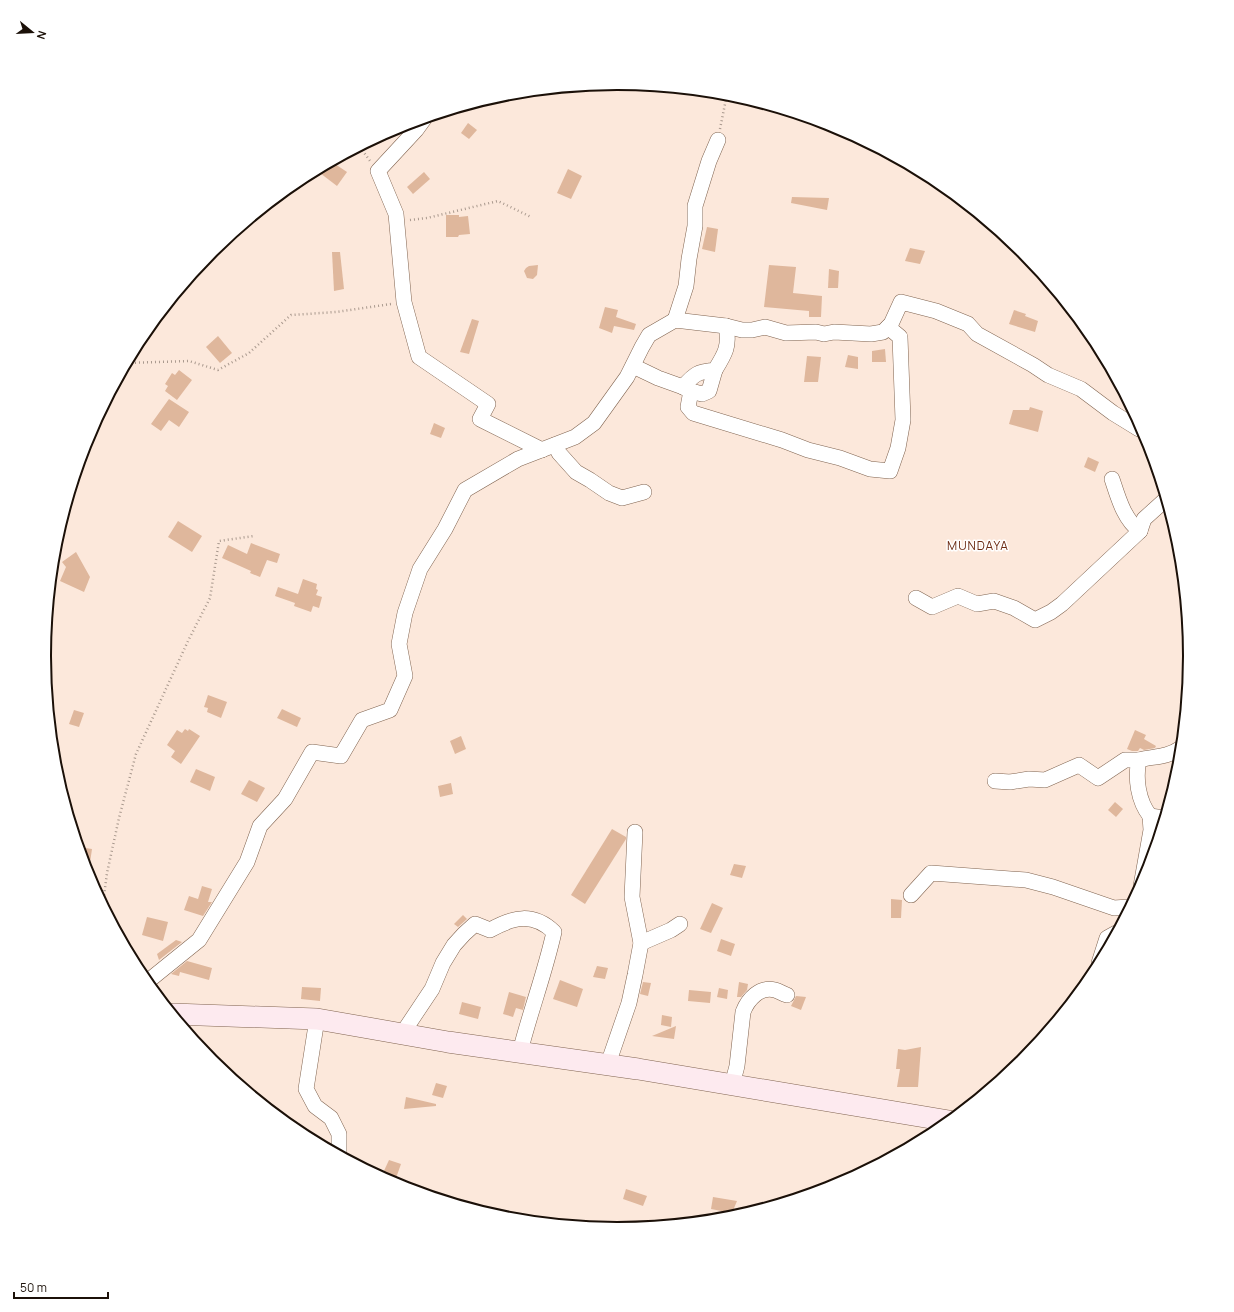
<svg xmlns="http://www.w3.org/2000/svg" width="1234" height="1312" font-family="Manrope,sans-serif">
  <rect width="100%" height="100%" fill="#fce8db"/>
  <!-- building -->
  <g fill="#dfb79c">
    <polygon points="468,123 477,130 469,139 461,133"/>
    <polygon points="332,162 347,172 337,186 316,170"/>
    <polygon points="568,169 582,176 571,199 557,193"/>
    <polygon points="424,172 430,179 413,194 407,187"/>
    <polygon points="792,197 829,198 827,210 791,203"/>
    <polygon points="446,215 459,215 459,217 468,216 470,234 459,235 458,237 446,237"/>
    <polygon points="707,227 718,229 715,252 702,249"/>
    <polygon points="910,248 925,251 920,264 905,261"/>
    <polygon points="332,252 340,252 344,289 334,291"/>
    <polygon points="538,265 537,275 533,279 527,278 524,271 526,268 529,266"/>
    <polygon points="769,265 796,267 793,293 822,296 821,317 809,317 809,311 764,307"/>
    <polygon points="829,269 839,271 838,288 828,288"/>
    <polygon points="605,307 618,310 616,317 636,324 634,330 614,326 612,333 599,328"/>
    <polygon points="1014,310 1026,314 1025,316 1038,321 1035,332 1009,324"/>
    <polygon points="472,319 479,321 469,354 460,352"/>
    <polygon points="218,336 232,353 220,363 206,347"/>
    <polygon points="885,349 886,362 872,362 872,351"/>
    <polygon points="848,355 858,357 858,369 845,367"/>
    <polygon points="807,356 821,357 818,382 804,382"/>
    <polygon points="179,370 192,380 177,400 165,391 168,386 165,384 172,373 175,375"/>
    <polygon points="169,399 189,412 179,427 169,420 161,431 151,424"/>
    <polygon points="1030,407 1043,411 1038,432 1009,424 1013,410 1029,410"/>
    <polygon points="434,423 445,428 441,438 430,434"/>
    <polygon points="1088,457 1099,462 1095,472 1084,467"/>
    <polygon points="178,521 202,536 192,552 168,537"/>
    <polygon points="251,543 280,554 277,563 267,560 260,577 250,573 251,571 222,558 228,545 247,554"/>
    <polygon points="76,552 90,577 84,592 60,581 66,567 62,562"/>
    <polygon points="303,579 317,584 316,589 318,590 316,595 322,597 319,608 313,606 311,612 294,606 295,603 275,596 278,587 298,594"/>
    <polygon points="208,695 227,702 221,718 207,712 208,708 204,707"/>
    <polygon points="282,709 301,718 297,727 277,718"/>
    <polygon points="74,710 84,713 79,727 69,724"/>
    <polygon points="185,729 188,731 189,729 200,736 181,764 171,757 175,751 167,745 177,730 182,733"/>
    <polygon points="1135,730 1146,735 1144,739 1156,746 1155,748 1144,750 1140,748 1138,751 1132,751 1127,749"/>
    <polygon points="461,736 466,749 455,754 450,741"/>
    <polygon points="196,769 215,777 210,791 190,782"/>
    <polygon points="249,780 265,788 257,802 241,794"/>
    <polygon points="451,783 453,794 440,797 438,786"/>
    <polygon points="1115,802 1123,809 1116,817 1108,810"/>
    <polygon points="612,829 626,837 626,839 585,904 571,895"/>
    <polygon points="79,847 92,849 88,876 88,875"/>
    <polygon points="734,864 746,866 742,878 730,875"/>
    <polygon points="202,886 212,889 208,902 212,902 203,916 184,910 189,896 198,899"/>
    <polygon points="891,899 902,900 901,918 891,918"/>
    <polygon points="712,903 723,908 711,933 700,929"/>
    <polygon points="463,915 467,919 458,927 454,924"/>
    <polygon points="147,917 168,922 163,941 142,935"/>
    <polygon points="721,939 735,944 731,956 717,951"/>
    <polygon points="176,940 182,942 159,960 157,954"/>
    <polygon points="187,961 212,968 209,980 180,972 179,976 171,974"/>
    <polygon points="597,966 608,968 605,979 593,977"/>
    <polygon points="560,980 583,989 577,1007 553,999"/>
    <polygon points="643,982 651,983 648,996 640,994"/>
    <polygon points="739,982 748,984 747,990 741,997 737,997"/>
    <polygon points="302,987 321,988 320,1001 301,999"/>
    <polygon points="719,988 728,990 727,999 717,997"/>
    <polygon points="689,990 711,992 710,1003 688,1001"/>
    <polygon points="509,992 526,997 523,1010 516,1008 513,1017 503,1014"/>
    <polygon points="796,996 806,997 801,1010 791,1006"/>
    <polygon points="462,1002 481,1007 478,1019 459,1014"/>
    <polygon points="662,1015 672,1017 671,1027 661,1025"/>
    <polygon points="676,1026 674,1039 652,1036"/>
    <polygon points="921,1047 918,1087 897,1087 900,1069 896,1069 898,1049 905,1050"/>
    <polygon points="436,1083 447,1086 443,1098 432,1095"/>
    <polygon points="406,1097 436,1104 436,1106 404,1109"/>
    <polygon points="389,1160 401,1164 396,1178 383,1173"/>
    <polygon points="626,1189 647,1196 643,1206 623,1199"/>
    <polygon points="713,1197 737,1201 732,1213 711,1209"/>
  </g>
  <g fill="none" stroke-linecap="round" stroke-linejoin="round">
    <defs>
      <g id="street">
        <polyline points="424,119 416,130 378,171 396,214 404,302 419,357 488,404 480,419 542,450"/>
        <polyline points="675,320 686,286 689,259 695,226 695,206 709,161 718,140"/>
        <path d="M633,366L658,378L683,387C695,373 698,372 715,370C725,354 730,346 726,326"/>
        <polyline points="683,387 691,391 702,394 709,391 715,370"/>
        <polyline points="691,391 688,407 693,413 782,440 808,450 840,458 870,469 890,471 898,448 903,420 900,337 888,327"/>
        <polyline points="555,445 559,453 576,472 590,480 609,493 622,498 644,492"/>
        <path d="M1112,479C1118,497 1124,520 1140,531"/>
        <polyline points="916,598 932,607 958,596 977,604 994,601 1014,608 1035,620 1051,612 1062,604 1140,531 1144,519 1165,500"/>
        <polyline points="995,781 1010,782 1029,779 1045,780 1079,765 1098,778 1125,760 1139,760"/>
        <path d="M1164,818L1150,816C1138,801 1135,778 1139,760C1155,756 1166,758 1181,748"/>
        <polyline points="1141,886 1151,830 1150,816"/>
        <polyline points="911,895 931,873 1026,880 1053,887 1114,908 1129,907"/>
        <polyline points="641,943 671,930 680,924"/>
        <polyline points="1099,963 1107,938 1116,933"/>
        <polyline points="147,982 199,940 247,862 260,826 285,799 312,752 341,756 362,720 390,710 405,676 399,644 405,613 420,569 445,529 465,490 518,459 575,437 594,423 627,377 642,347 649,335 675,320 726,326 742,330 752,330 765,327 786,333 816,332 824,334 834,332 871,334 883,332 891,324 901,302 936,311 968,324 977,334 1033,365 1048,375 1081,389 1113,413 1139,429 1142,429"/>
        <polyline points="317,1019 306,1089 315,1106 331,1118 339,1134 339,1154"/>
        <path d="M402,1034L432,989L443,963L454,945L464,934L475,924L490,930C513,917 533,912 554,932C545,973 530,1012 520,1052"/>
        <polyline points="608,1064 629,1003 635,975 641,943 632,897 635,832"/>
        <path d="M732,1085L737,1066L743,1012C748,999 760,986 775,990C779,991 783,994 787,995"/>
      </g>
      <polyline id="secondary" points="173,1014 317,1019 448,1042 638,1069 949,1121"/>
    </defs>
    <!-- street casing -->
    <use href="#street" stroke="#806450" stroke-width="16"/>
    <!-- secondary casing -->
    <use href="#secondary" stroke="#806450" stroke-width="22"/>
    <!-- path -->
    <g stroke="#a9998e" stroke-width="2.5" stroke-dasharray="1 3" stroke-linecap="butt">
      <polyline points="720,129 727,94"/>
      <polyline points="360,147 370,161"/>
      <polyline points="410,220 427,218 498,201 531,217"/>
      <polyline points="127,363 189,361 218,370 249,353 291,315 336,312 391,304"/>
      <polyline points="82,456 87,447 98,417"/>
      <polyline points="103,903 107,873 119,818 136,754 188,641 210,598 219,541 254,536"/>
    </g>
    <!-- street -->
    <use href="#street" stroke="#fff" stroke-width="15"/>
    <!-- secondary -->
    <use href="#secondary" stroke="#fdeaef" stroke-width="21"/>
  </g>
  <g text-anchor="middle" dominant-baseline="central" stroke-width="3" stroke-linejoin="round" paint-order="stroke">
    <!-- quarter labels -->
    <g font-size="12" letter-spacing="1" fill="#6c2a12" stroke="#fff">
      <text x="978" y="545">MUNDAYA</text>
    </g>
  </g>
  <!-- crop -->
  <path d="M0 0H1234V1312H0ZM51 656a566 566 0 1 1 1132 0a566 566 0 1 1-1132 0Z" fill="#fff" fill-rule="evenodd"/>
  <path fill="none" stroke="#1b1008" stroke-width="2" d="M51 656a566 566 0 1 1 1132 0a566 566 0 1 1-1132 0Z"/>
  <!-- north arrow -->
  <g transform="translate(32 32) rotate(108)" stroke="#ffffff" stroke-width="3" paint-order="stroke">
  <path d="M0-3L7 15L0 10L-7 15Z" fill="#1b1008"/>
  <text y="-6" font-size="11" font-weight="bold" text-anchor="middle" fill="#1b1008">N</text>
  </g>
  <!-- scale -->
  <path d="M14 1292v6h94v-6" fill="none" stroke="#1b1008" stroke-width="2"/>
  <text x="20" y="1292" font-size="12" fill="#1b1008" stroke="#ffffff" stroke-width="3" paint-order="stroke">50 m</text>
</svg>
